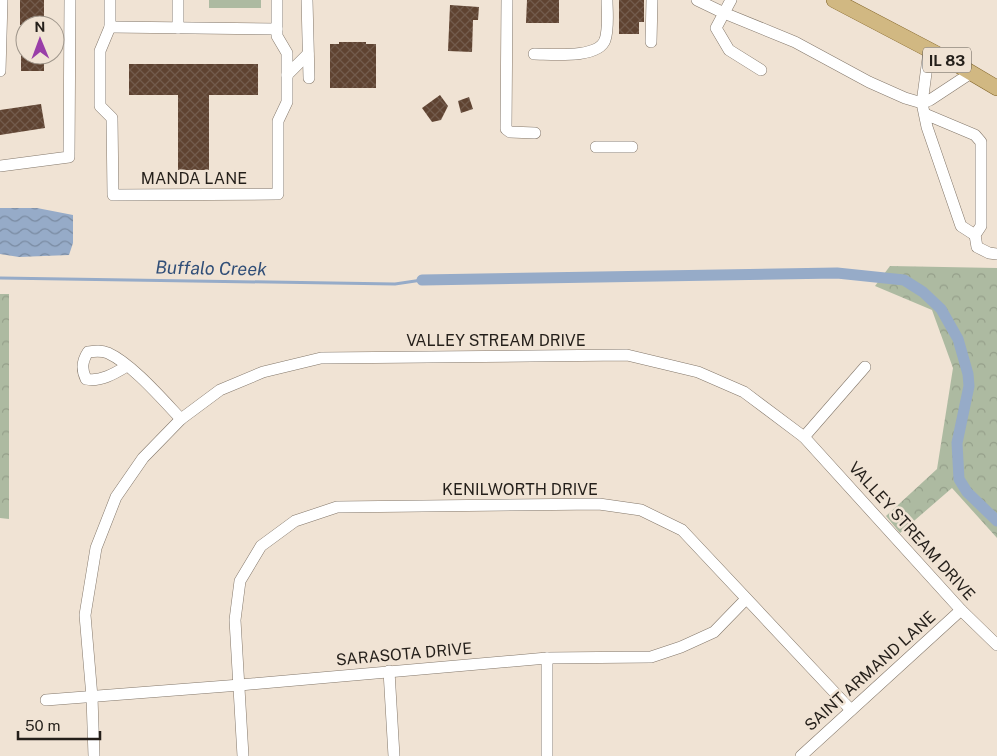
<svg xmlns="http://www.w3.org/2000/svg" width="997" height="756" font-family="'Public Sans',sans-serif">
  <defs>
    <pattern id="park-crowns" width="20" height="18" patternUnits="userSpaceOnUse" patternTransform="scale(1.25)"><rect width="20" height="18" fill="#adbaa1"/><path d="M2 6a3 3 0 1 1 6 0M12 15a3 3 0 1 1 6 0" fill="none" stroke="#959f8a"/></pattern>
    <pattern id="water-waves" width="16" height="10" patternUnits="userSpaceOnUse" patternTransform="scale(1.25)"><rect width="16" height="10" fill="#96abc8"/><path d="M0 5q4-4 8 0t8 0" fill="none" stroke="#7a8ba2"/></pattern>
    <pattern id="building-cross-hatch" width="8" height="8" patternUnits="userSpaceOnUse" patternTransform="scale(1.25)"><rect width="8" height="8" fill="#5f4331"/><path d="M0 0l8 8M0 8l8-8" fill="none" stroke="#725b4c"/></pattern>
  </defs>
  <rect width="100%" height="100%" fill="#f0e3d4"/>
  <!-- park -->
  <g fill="url(#park-crowns)">
    <polygon points="890,266 997,268 997,538 952,488 900,533 886,516 937,469 953,368 932,310 875,286"/>
    <polygon points="0,294 9,294 9,519 0,518"/>
  </g>
  <!-- pitch -->
  <rect fill="#adbaa1" x="209" y="0" width="52" height="8"/>
  <!-- water -->
  <polygon fill="url(#water-waves)" points="0,208 37,208 73,215 73,243 69,255 19,257 0,254"/>
  <g fill="none" stroke-linecap="round" stroke-linejoin="round">
    <!-- stream -->
    <polyline stroke="#96abc8" stroke-width="3" points="0,278 395,284 422,280"/>
    <!-- canal -->
    <polyline stroke="#96abc8" stroke-width="11" points="422,280 837,273 904,280 923,292 941,309 958,339 968,374 969,386 957,443 959,479 967,492 997,521"/>
  </g>
  <!-- building -->
  <g fill="url(#building-cross-hatch)">
    <rect x="20" y="0" width="24" height="25"/>
    <polygon points="527,0 559,0 559,23 526,23"/>
    <polygon points="619,0 644,0 644,22 639,22 639,34 619,34"/>
    <polygon points="450,5 479,7 478,20 473,20 472,52 448,51"/>
    <polygon points="339,42 366,42 366,44 376,44 376,88 330,88 330,44 339,44"/>
    <rect x="21" y="55" width="23" height="16"/>
    <polygon points="129,64 258,64 258,95 209,95 209,170 178,170 178,95 129,95"/>
    <polygon points="440,95 448,106 441,120 432,122 422,108"/>
    <polygon points="469,97 473,109 461,113 458,101"/>
    <polygon points="41,104 45,128 0,135 0,110"/>
  </g>
  <g fill="none" stroke-linecap="round" stroke-linejoin="round">
    <defs>
      <g id="minor">
        <polyline points="110,0 110,27 100,51 100,106 112,118 113,195 278,194 278,121 287,102 287,53 277,36 277,0"/>
        <polyline points="307,0 309,78"/>
        <polyline points="507,0 506,129 510,132 535,133"/>
        <polyline points="697,0 724,13 716,28 729,50 761,70"/>
        <polyline points="731,0 724,13 795,42 869,82 905,98 922,103 927,127 961,226 975,235 981,226 981,142 975,135 925,114"/>
        <polyline points="110,27 277,29"/>
        <polyline points="178,28 178,0"/>
        <polyline points="651,42 652,0"/>
        <polyline points="929,51 922,103 930,100 971,73"/>
        <path d="M534,54C551,54 598,59 605,40C609,28 607,12 607,0"/>
        <polyline points="0,71 2,0"/>
        <polyline points="287,75 308,54"/>
        <polyline points="596,147 632,147"/>
        <polyline points="0,166 69,157 70,0"/>
        <polyline points="975,235 977,247 989,253 997,254"/>
        <path d="M127,366C114,374 100,382 86,379C81,369 82,361 88,352C95,351 101,350 108,353C132,364 162,399 181,419L220,390L263,372L321,358L627,355L698,372L744,392L804,437L961,610L997,645"/>
        <polyline points="804,437 865,367"/>
        <polyline points="389,671 394,756"/>
        <polyline points="46,700 240,685 547,658 651,657 681,647 714,632 746,599"/>
        <polyline points="94,756 92,697 85,615 96,548 116,497 143,458 181,419"/>
        <polyline points="243,756 235,620 240,581 261,546 295,521 337,507 599,504 641,510 682,530 851,710"/>
        <polyline points="547,756 547,658"/>
        <polyline points="801,756 961,610"/>
      </g>
      <polyline id="major" points="834,0 958,65 997,88"/>
    </defs>
    <!-- minor casing -->
    <use href="#minor" stroke="#83776a" stroke-width="12"/>
    <!-- major casing -->
    <use href="#major" stroke="#806327" stroke-width="16"/>
    <!-- minor -->
    <use href="#minor" stroke="#fff" stroke-width="11"/>
    <!-- major -->
    <use href="#major" stroke="#d1b882" stroke-width="15"/>
  </g>
  <g text-anchor="middle" dominant-baseline="central" stroke-width="5" stroke-linejoin="round" paint-order="stroke">
    <!-- shield labels -->
    <rect fill="#f0e3d4" stroke="#615a52" stroke-width="1" x="923" y="47.5" width="48" height="25" rx="4"/>
    <g font-size="15" font-weight="bold" fill="#241f1a">
      <text x="947" y="60">IL 83</text>
    </g>
    <!-- street labels -->
    <g font-size="16" fill="#241f1a" stroke="#f0e3d4">
      <text x="194" y="178">MANDA LANE</text>
      <text x="496" y="340">VALLEY STREAM DRIVE</text>
      <text x="520" y="489">KENILWORTH DRIVE</text>
      <text transform="translate(912 531) rotate(48)">VALLEY STREAM DRIVE</text>
      <text transform="translate(404 654) rotate(-5)">SARASOTA DRIVE</text>
      <text transform="translate(870 671) rotate(-42)">SAINT ARMAND LANE</text>
    </g>
    <!-- water labels -->
    <g font-size="18" font-style="italic" fill="#304e77" stroke="#f0e3d4">
      <text transform="translate(211 268) rotate(1)">Buffalo Creek</text>
    </g>
  </g>
  <!-- north arrow -->
  <g transform="translate(40 40) rotate(359)"><circle r="24" fill="#f0e3d4" stroke="#9e958a"/>
  <path d="M0-4L9 19L0 12L-9 19Z" fill="#993ea8"/>
  <text y="-8" font-size="14" font-weight="bold" text-anchor="middle" fill="#241f1a">N</text>
  </g>
  <!-- scale -->
  <path d="M18 731v8h82v-8" fill="none" stroke="#241f1a" stroke-width="2.5"/>
  <text x="25" y="731" font-size="15" fill="#241f1a" stroke="#f0e3d4" stroke-width="4" paint-order="stroke">50 m</text>
</svg>
